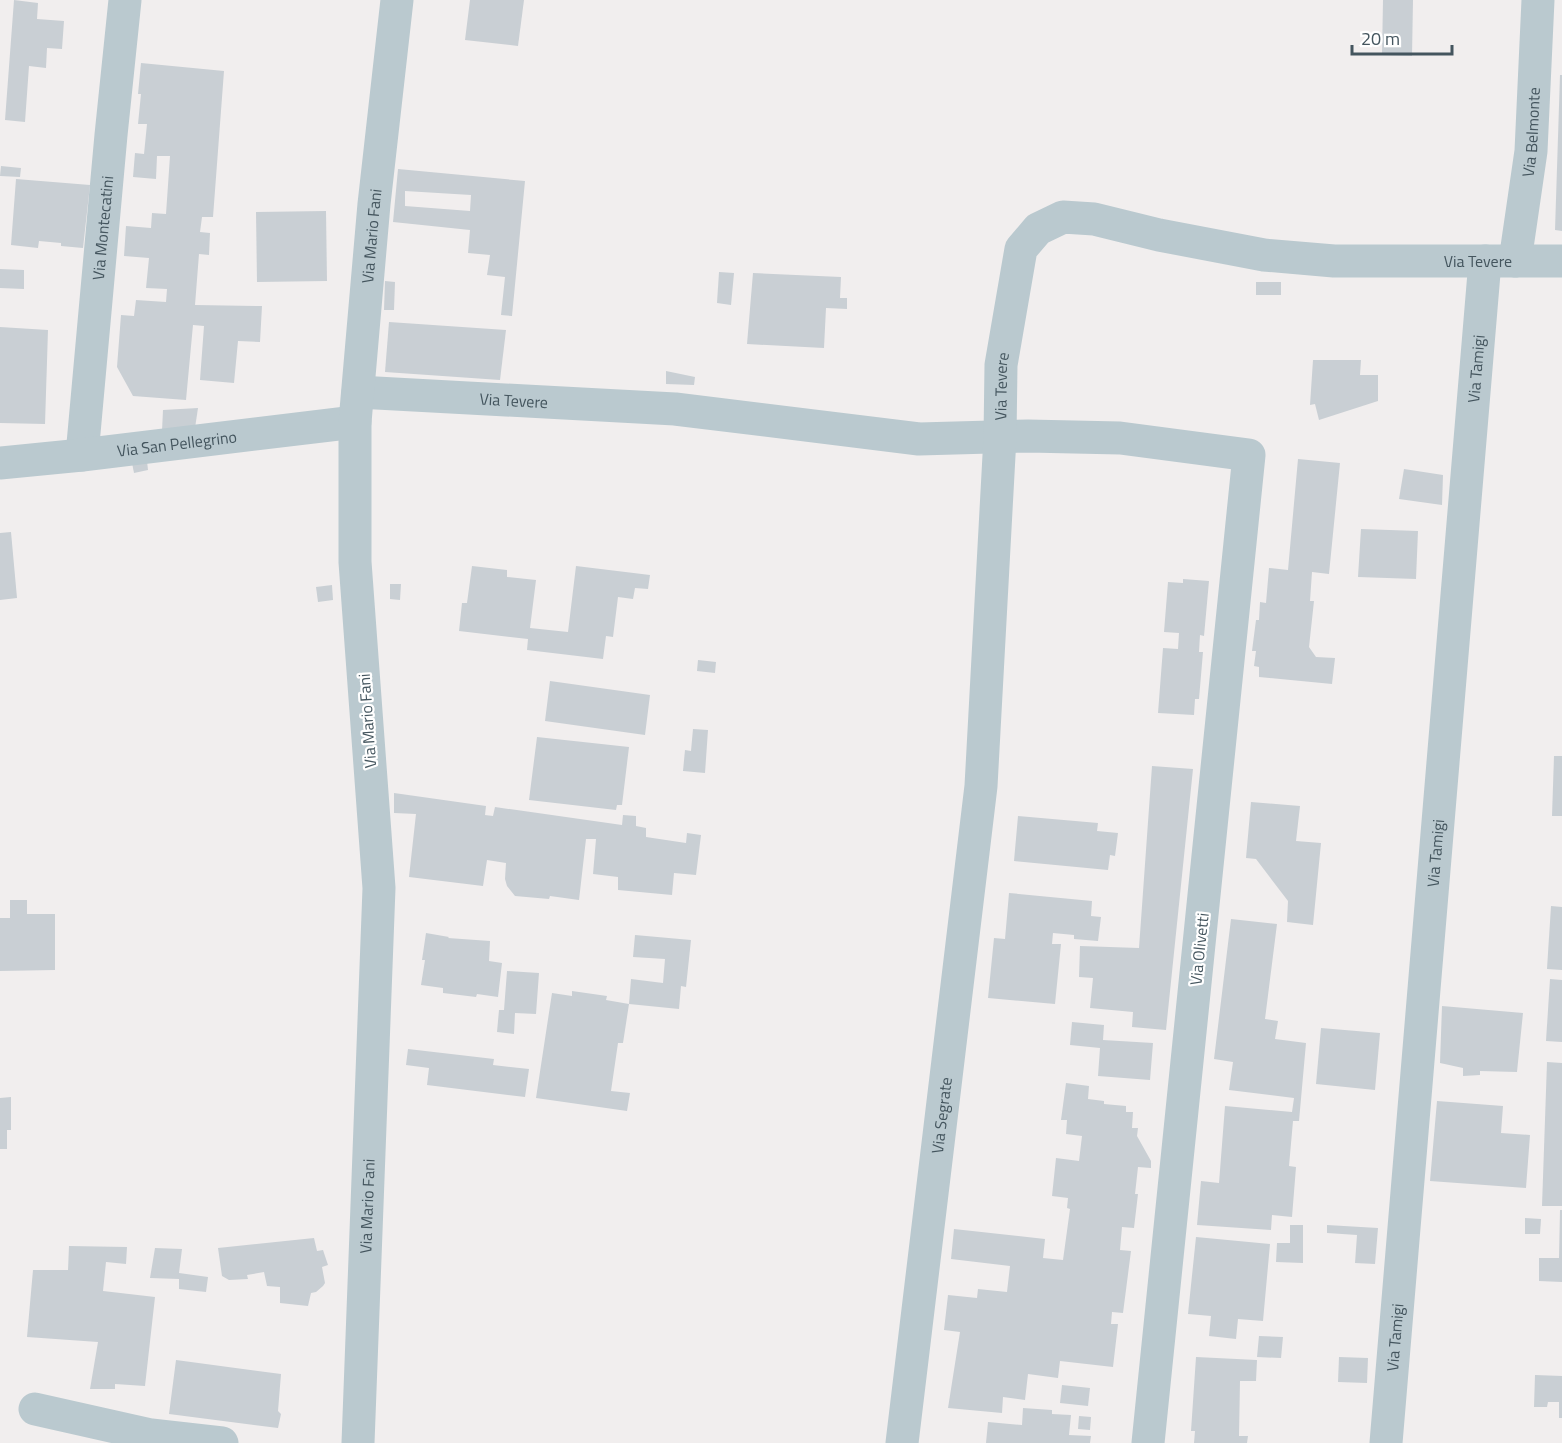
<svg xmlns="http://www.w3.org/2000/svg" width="1562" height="1443" font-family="'Titillium Web',sans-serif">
  <rect width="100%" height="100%" fill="#f1eeee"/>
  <!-- building -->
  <g fill="#c9cfd4" fill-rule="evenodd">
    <polygon points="14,0 38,3 37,19 64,21 62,49 47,48 46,68 29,66 25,122 5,120"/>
    <polygon points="470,0 524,0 518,46 465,40"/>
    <polygon points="1383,0 1413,0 1412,56 1382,55"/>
    <polygon points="141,63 224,71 213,217 202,217 200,232 210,233 209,255 199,254 195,305 262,306 260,342 238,341 234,383 200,380 204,326 193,325 186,400 133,396 117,367 121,315 134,316 136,300 166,302 167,289 146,288 149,258 124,256 126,226 151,228 152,213 166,214 170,156 157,156 156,179 133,177 135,153 144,154 147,124 138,124 141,94 138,94"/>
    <polygon points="1560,75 1562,75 1562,231 1555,230"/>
    <polygon points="1,166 21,168 20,177 0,176"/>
    <path d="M398,169L525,181L512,316L501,315L505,277L487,275L490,255L468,253L470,230L393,222ZM405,191L471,195L470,211L405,206Z"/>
    <polygon points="16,179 90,185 83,248 61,246 61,243 39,241 38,248 11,245"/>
    <polygon points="326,211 327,281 257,282 256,212"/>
    <polygon points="0,269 24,270 24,289 0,288"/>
    <polygon points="719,272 734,273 731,305 717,303"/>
    <polygon points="753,273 841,277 840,298 847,298 847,309 826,308 824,348 747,344"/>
    <polygon points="385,281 395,282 394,310 384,310"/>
    <rect x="1256" y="282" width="25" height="13"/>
    <polygon points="389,322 506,330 500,380 385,372"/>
    <polygon points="0,327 48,330 45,424 0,423"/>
    <polygon points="1313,360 1361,360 1360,375 1378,375 1378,401 1319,420 1315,404 1310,405"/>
    <polygon points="666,371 695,377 694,385 666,384"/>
    <polygon points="198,408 195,428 162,431 163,410"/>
    <polygon points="1298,459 1340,463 1329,574 1312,572 1310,601 1314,601 1309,647 1316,657 1335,658 1332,684 1259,677 1259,667 1254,666 1256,651 1252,651 1256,620 1259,620 1260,602 1266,603 1269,568 1288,570"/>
    <polygon points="147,461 148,470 134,473 132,463"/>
    <polygon points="1404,469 1443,475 1442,505 1399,499"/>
    <polygon points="1361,529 1418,531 1416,579 1358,577"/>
    <polygon points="11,532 17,598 0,600 0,533"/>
    <polygon points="472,566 507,570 507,577 536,580 530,628 568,632 576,566 650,575 648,589 635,588 633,599 618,597 613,637 606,636 603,659 527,650 528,639 459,631 462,603 467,603"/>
    <polygon points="1183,579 1209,581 1204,636 1200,635 1199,652 1203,652 1199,699 1195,699 1194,715 1158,713 1163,648 1178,649 1179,633 1164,632 1168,582 1183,583"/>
    <polygon points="390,584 401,584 400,600 390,599"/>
    <polygon points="332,585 333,600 318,602 316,587"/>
    <polygon points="698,660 716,662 715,673 697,671"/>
    <polygon points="550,681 650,695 645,735 545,721"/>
    <polygon points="693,729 708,730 705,773 683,771 685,750 691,751"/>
    <polygon points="537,737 629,747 622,805 617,805 616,810 529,800"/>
    <polygon points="1554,756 1562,756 1562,816 1552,816"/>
    <polygon points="1152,766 1193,769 1166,1030 1132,1027 1133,1012 1090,1008 1093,978 1079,977 1080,946 1139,948"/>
    <polygon points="394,793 486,806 485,815 493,816 495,807 622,825 623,815 636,816 636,826 646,828 646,837 686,843 687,833 701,835 696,875 674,873 672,895 618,890 618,877 593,874 596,839 586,839 579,900 550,896 549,899 515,896 507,886 505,879 506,863 487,860 483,886 409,877 416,814 394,813"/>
    <polygon points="1251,802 1300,806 1296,841 1321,843 1313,925 1287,922 1288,901 1256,859 1246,858"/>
    <polygon points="1018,816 1098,823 1097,831 1118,833 1115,856 1110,855 1108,870 1014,861"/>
    <polygon points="1009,893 1092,901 1091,916 1101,917 1098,941 1074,939 1074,935 1053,933 1052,944 1061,944 1055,1004 988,998 994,938 1005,939"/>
    <polygon points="10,900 27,900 27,914 55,914 55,970 0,971 0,918 10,918"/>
    <polygon points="1551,906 1562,907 1562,970 1547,969"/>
    <polygon points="1231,919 1277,924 1265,1019 1278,1021 1275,1039 1306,1043 1299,1121 1293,1121 1289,1166 1296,1167 1292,1217 1272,1215 1271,1230 1197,1225 1201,1181 1219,1183 1225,1106 1292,1112 1294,1098 1229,1090 1233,1062 1214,1059"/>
    <polygon points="426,933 449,937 448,938 490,941 489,961 502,963 498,997 477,994 476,997 443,993 443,988 421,985 425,960 422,960"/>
    <polygon points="635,935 691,940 686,987 681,986 679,1009 629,1004 631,979 663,983 665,959 633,957"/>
    <polygon points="507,971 539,973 536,1014 515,1013 514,1034 497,1032 499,1010 504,1010"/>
    <polygon points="1550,979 1562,980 1562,1042 1546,1041"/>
    <polygon points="572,991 607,996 606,1000 629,1004 623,1043 618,1043 611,1091 630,1093 627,1111 536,1098 552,993 572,996"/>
    <polygon points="1442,1006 1523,1013 1517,1072 1480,1071 1480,1075 1463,1076 1463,1068 1440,1063"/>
    <polygon points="1072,1022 1104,1025 1103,1040 1153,1043 1150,1080 1098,1076 1100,1048 1070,1045"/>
    <polygon points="1321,1028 1380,1033 1375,1090 1316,1084"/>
    <polygon points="408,1049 494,1059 493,1065 529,1069 525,1097 427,1085 429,1068 406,1065"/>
    <polygon points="1547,1062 1562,1063 1562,1206 1542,1206"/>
    <polygon points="1066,1083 1089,1086 1088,1099 1104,1101 1104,1104 1126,1106 1126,1112 1133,1112 1132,1128 1138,1128 1137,1136 1151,1161 1151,1168 1138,1167 1135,1194 1138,1194 1134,1228 1122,1227 1120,1250 1131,1251 1123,1313 1112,1312 1111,1324 1118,1324 1113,1367 1060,1361 1058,1378 1028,1374 1025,1400 1003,1397 1002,1413 948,1408 960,1332 944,1330 948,1295 977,1298 978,1289 1007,1292 1010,1266 951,1259 954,1229 1045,1239 1043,1258 1063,1260 1070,1209 1067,1208 1068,1198 1052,1196 1056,1158 1079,1161 1082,1136 1066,1134 1067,1120 1061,1120"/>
    <polygon points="11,1097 11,1130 7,1130 7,1149 0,1149 0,1098"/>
    <polygon points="1437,1101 1503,1106 1501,1133 1530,1135 1526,1188 1430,1181"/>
    <polygon points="1560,1210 1562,1210 1562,1282 1539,1281 1539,1258 1559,1258"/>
    <polygon points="1525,1218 1541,1219 1540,1234 1525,1234"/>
    <polygon points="1290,1225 1303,1225 1303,1263 1276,1262 1277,1243 1290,1243"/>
    <polygon points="1327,1225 1378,1228 1375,1264 1355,1263 1357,1235 1327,1233"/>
    <polygon points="1196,1237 1270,1244 1263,1321 1238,1319 1236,1339 1209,1336 1211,1316 1188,1314"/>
    <polygon points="314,1238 317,1251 323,1250 328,1265 322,1267 325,1283 323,1286 316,1292 311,1293 308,1306 280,1303 280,1287 267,1286 264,1272 247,1275 248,1279 229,1280 222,1276 218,1248"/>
    <polygon points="69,1246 127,1247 126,1264 106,1262 103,1291 155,1297 145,1386 115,1384 115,1389 90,1389 98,1342 27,1337 33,1270 68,1270"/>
    <polygon points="155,1248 182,1249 179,1273 208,1277 206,1292 179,1289 179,1279 150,1278"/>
    <polygon points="1259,1336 1283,1337 1281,1358 1257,1357"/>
    <polygon points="1196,1357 1257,1360 1256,1381 1240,1381 1239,1436 1248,1436 1247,1443 1194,1443 1195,1431 1191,1431"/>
    <polygon points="1339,1357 1368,1358 1367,1383 1338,1382"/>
    <polygon points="176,1360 281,1374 278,1411 281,1414 278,1428 169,1414"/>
    <polygon points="1535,1375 1562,1376 1562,1418 1559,1418 1559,1402 1548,1402 1547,1407 1534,1407"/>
    <polygon points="1062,1385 1090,1388 1088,1406 1060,1403"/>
    <polygon points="1023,1408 1052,1410 1052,1414 1071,1415 1069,1435 1091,1436 1090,1443 986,1443 988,1422 1022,1425"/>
    <polygon points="1079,1416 1091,1417 1090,1430 1078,1429"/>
  </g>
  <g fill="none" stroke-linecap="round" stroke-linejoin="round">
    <!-- street -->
    <g stroke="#bac9cf" stroke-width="33">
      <path id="s1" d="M1515,261L1531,151L1538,0"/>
      <path id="s2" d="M358,392L675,409L919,439L1028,436L1120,438L1249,455L1148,1443"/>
      <path id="s3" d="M82,455L111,135L125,0"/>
      <path id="s4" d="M0,463L82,455L355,422"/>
      <polyline points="35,1409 151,1435 222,1443"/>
      <path id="s5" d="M358,1443L379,888L355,562V422L374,204L397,0"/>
      <path id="s6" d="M902,1443L981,786L1000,437L1001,365L1021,249L1038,229L1063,217L1094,219L1159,235L1264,255L1334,261H1562"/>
      <path id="s7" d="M1386,1443L1485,261"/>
    </g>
  </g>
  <g text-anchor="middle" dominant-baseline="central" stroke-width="4.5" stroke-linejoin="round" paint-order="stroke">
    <!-- street labels -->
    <g font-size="16" fill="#44555e" stroke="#fff">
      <text stroke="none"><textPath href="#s1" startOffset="130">Via Belmonte</textPath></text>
      <text stroke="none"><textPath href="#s3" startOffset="228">Via Montecatini</textPath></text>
      <text stroke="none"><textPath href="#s5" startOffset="1209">Via Mario Fani</textPath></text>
      <text stroke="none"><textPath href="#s6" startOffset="1674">Via Tevere</textPath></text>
      <text stroke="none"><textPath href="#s7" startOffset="1078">Via Tamigi</textPath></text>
      <text stroke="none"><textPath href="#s6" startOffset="1062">Via Tevere</textPath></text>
      <text stroke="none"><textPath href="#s2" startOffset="156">Via Tevere</textPath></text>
      <text stroke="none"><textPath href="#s4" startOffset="178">Via San Pellegrino</textPath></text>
      <text transform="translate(367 721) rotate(-94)">Via Mario Fani</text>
      <text stroke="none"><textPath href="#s7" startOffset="592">Via Tamigi</textPath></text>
      <text transform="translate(1199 949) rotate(-84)">Via Olivetti</text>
      <text stroke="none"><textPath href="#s6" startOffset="330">Via Segrate</textPath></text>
      <text stroke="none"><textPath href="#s5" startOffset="237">Via Mario Fani</textPath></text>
      <text stroke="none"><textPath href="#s7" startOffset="106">Via Tamigi</textPath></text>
    </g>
  </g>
  <!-- scale -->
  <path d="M1352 45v9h100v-9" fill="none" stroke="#44555e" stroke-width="3"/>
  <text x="1361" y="45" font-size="18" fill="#44555e" stroke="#ffffff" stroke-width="4.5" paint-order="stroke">20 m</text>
</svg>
